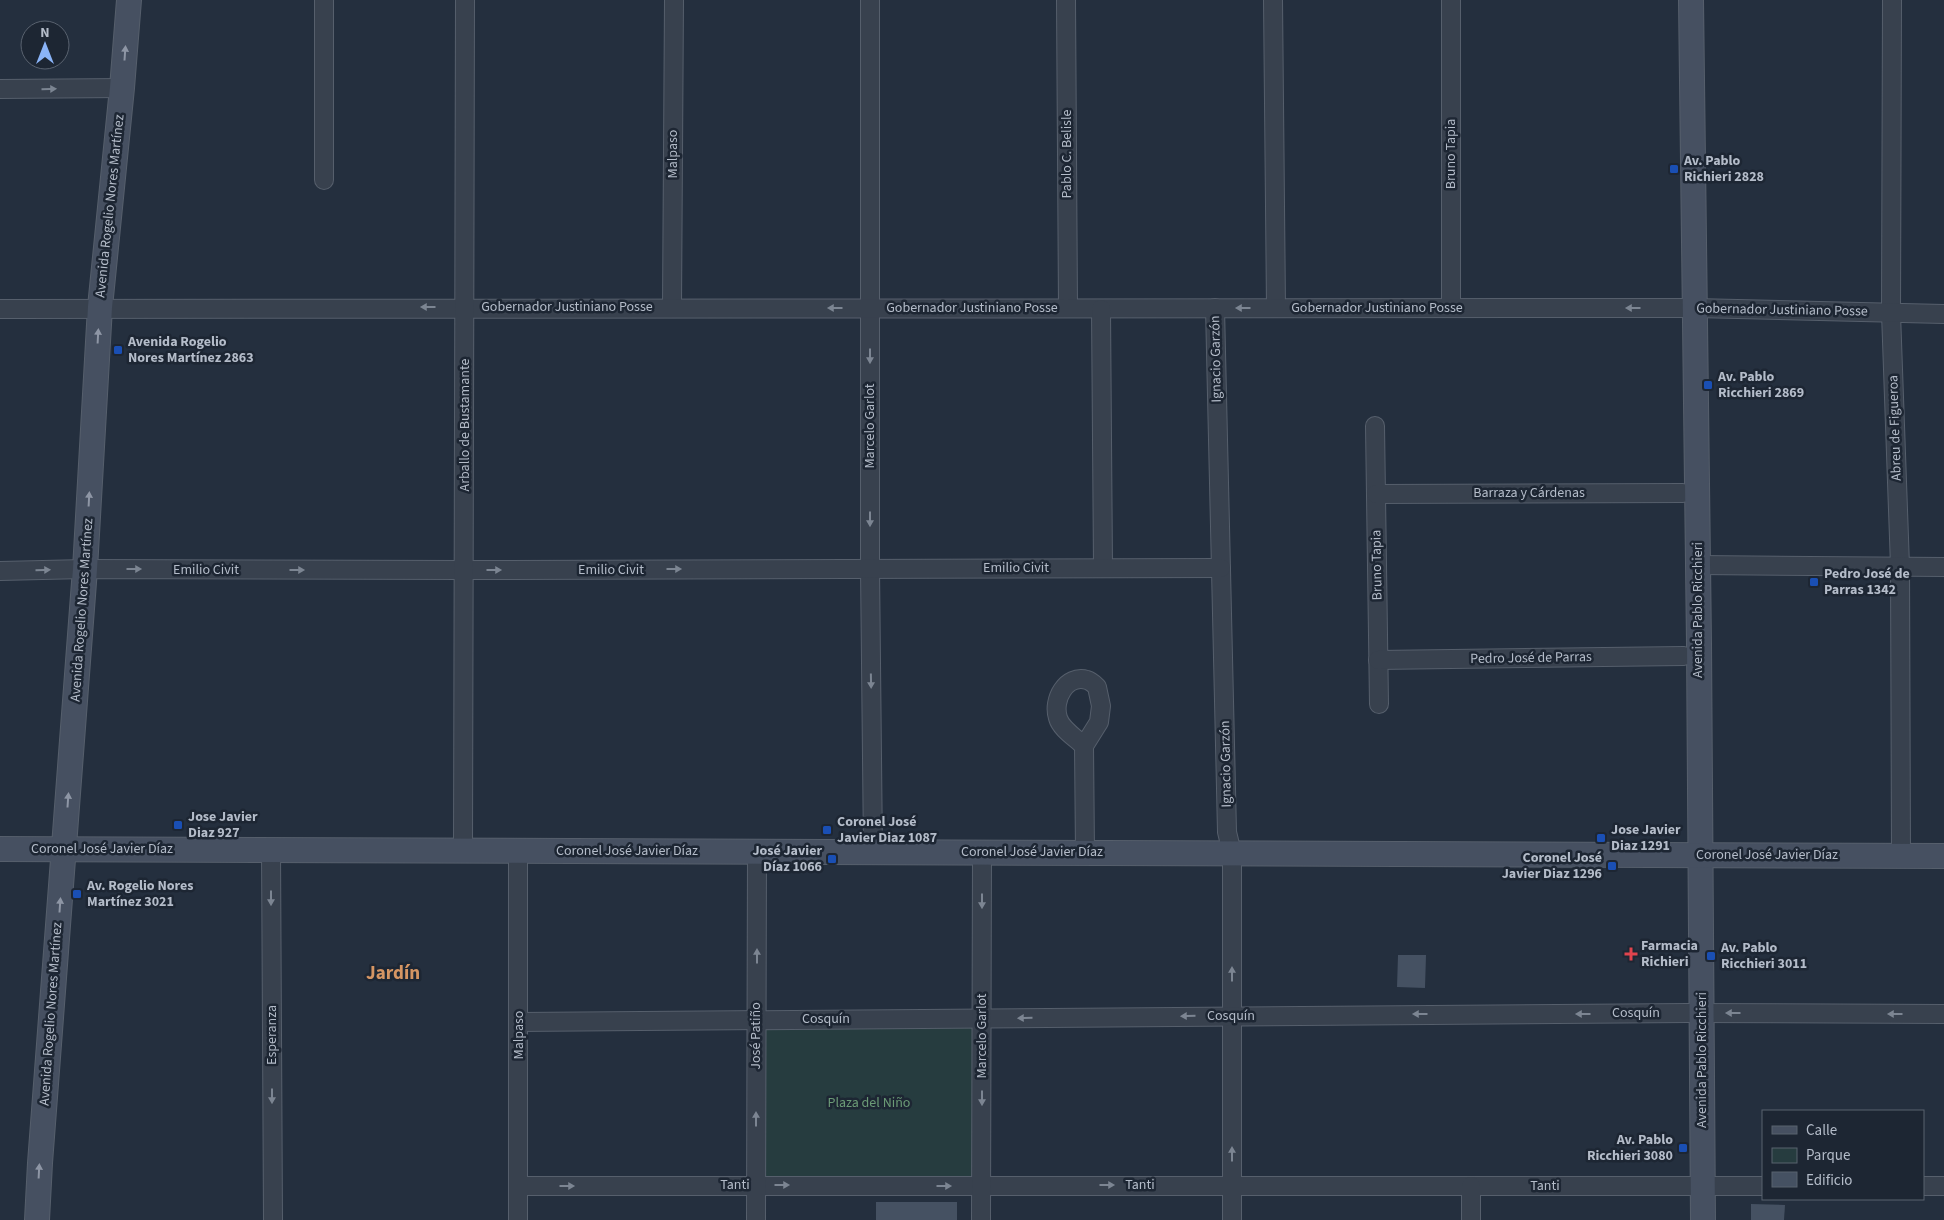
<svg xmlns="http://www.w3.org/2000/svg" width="1944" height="1220" font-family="'Source Sans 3',sans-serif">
  <rect width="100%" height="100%" fill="#242f3e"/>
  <!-- green -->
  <polygon fill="#263c3f" points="982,1018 981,1186 756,1185 756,1020"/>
  <!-- building -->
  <g fill="#455162">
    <polygon points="1398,955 1426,955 1425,988 1397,987"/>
    <rect x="876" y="1202" width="81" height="18"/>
    <polygon points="1751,1204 1785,1205 1784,1220 1751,1220"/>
  </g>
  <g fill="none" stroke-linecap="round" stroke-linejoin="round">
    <defs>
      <g id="minor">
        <polyline points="870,0 870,568 873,852"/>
        <polyline points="1066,0 1068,308"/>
        <polyline points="1273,0 1276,308"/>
        <polyline points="1451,0 1451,308"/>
        <polyline points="1892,0 1891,313 1900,566 1901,856"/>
        <polyline points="0,89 122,88"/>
        <polyline points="324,180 324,0"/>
        <polyline points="672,307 674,0"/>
        <polyline points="1215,308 1227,832 1232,853 1232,1220"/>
        <polyline points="0,309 1695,308 1944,314"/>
        <polyline points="1101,309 1103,567"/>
        <polyline points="1375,426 1379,704"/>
        <polyline points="1376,494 1683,493"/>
        <polyline points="1698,565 1944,567"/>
        <polyline points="0,571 85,569 464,570 1221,568"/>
        <polyline points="1378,660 1684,656"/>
        <path d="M1084,746C1076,738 1061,729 1058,718C1052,700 1066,674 1087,680C1091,681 1095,685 1097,687L1101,706L1099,722L1084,746L1085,853"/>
        <polyline points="271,849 273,1220"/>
        <polyline points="463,850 465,0"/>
        <polyline points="519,1022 1688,1013 1944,1014"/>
        <polyline points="518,1186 1763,1186"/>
        <polyline points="1471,1186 1471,1220"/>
        <polyline points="1923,1186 1944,1186"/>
        <polyline points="518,1220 518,850"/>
        <polyline points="756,1220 757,851"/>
        <polyline points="981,1220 982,852"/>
      </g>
      <g id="secondary">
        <polyline points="1691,0 1699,644 1703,1220"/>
        <polyline points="0,849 1944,856"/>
        <polyline points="37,1220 40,1163 85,569 100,307 122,88 129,0"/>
      </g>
    </defs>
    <!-- minor casing -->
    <use href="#minor" stroke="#565f6c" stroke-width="20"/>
    <!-- secondary casing -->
    <use href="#secondary" stroke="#565f6c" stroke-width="26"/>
    <!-- minor -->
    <use href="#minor" stroke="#38414e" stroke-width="18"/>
    <!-- secondary -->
    <use href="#secondary" stroke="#465061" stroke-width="24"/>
  </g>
  <!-- one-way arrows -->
  <defs><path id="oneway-solid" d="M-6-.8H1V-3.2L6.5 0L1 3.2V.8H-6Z" transform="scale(1.25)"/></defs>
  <g fill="#8e96a5">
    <use href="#oneway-solid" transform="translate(125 53) rotate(-86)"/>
    <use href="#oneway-solid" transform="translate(98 336) rotate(-87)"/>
    <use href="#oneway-solid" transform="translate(89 499) rotate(-87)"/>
    <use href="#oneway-solid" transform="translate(68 800) rotate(-86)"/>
    <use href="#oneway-solid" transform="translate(60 905) rotate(-86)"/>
    <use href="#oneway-solid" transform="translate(39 1171) rotate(-87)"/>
  </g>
  <g fill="#7c8592">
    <use href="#oneway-solid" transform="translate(49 89) rotate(-1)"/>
    <use href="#oneway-solid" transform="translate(428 307) rotate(180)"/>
    <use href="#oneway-solid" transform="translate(835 308) rotate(-180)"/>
    <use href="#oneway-solid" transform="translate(1243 308) rotate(-180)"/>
    <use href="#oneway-solid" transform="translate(1633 308) rotate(180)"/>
    <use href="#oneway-solid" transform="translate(870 356) rotate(90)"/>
    <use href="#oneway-solid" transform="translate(870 519) rotate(90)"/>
    <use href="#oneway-solid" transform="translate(134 569)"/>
    <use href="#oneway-solid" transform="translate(674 569)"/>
    <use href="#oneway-solid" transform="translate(43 570) rotate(-1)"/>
    <use href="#oneway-solid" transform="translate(297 570)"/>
    <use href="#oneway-solid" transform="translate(494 570)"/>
    <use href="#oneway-solid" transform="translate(871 681) rotate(89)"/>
    <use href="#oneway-solid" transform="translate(271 898) rotate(90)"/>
    <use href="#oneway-solid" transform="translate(982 901) rotate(90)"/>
    <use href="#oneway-solid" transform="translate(757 956) rotate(-90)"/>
    <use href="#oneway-solid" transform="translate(1232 974) rotate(-90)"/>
    <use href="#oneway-solid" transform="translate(1733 1013) rotate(-180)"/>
    <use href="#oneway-solid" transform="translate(1420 1014) rotate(180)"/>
    <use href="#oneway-solid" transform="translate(1583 1014) rotate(180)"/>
    <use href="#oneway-solid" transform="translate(1895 1014) rotate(-180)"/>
    <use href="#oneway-solid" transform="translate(1188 1016) rotate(179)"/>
    <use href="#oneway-solid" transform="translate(1025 1018) rotate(179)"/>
    <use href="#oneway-solid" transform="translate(272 1096) rotate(90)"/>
    <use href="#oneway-solid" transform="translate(982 1098) rotate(90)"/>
    <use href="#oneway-solid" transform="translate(756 1119) rotate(-90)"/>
    <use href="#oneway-solid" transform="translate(1232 1154) rotate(-90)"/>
    <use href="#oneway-solid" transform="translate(782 1185)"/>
    <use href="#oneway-solid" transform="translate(1107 1185)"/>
    <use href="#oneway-solid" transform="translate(567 1186)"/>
    <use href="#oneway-solid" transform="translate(944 1186)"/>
  </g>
  <!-- markers -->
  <g fill="#1a4fb4" stroke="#1d2633" stroke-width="2">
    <rect x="1669" y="164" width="10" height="10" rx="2.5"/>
    <rect x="113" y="345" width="10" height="10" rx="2.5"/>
    <rect x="1703" y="380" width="10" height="10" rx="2.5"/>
    <rect x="1809" y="577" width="10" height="10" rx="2.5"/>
    <rect x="173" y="820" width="10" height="10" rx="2.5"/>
    <rect x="822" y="825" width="10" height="10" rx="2.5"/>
    <rect x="1596" y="833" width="10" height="10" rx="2.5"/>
    <rect x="827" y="854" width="10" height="10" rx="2.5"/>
    <rect x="1607" y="861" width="10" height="10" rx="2.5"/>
    <rect x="72" y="889" width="10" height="10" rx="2.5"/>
    <rect x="1706" y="951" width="10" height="10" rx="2.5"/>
    <rect x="1678" y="1143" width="10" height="10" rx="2.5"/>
  </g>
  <path fill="#e0444e" stroke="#1d2633" stroke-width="2" d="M1628.5 946.5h5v5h5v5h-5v5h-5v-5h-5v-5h5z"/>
  <g text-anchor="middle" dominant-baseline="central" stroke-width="5" stroke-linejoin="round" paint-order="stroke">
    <!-- street labels -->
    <g font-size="14" fill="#b4bcc9" stroke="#1d2633">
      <text transform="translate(673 154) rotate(-90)">Malpaso</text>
      <text transform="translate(1067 154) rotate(-90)">Pablo C. Belisle</text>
      <text transform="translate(1451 154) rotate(-90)">Bruno Tapia</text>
      <text transform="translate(110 206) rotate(-84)">Avenida Rogelio Nores Martínez</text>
      <text x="567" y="307">Gobernador Justiniano Posse</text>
      <text x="972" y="308">Gobernador Justiniano Posse</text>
      <text x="1377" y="308">Gobernador Justiniano Posse</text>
      <text transform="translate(1782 310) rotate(1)">Gobernador Justiniano Posse</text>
      <text transform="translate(1216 359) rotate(-91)">Ignacio Garzón</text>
      <text transform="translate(465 425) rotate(-90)">Arballo de Bustamante</text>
      <text transform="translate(870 426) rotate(-90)">Marcelo Garlot</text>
      <text transform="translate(1895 428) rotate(-92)">Abreu de Figueroa</text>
      <text x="1529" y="493">Barraza y Cárdenas</text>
      <text transform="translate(1377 565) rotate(-91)">Bruno Tapia</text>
      <text x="1016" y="568">Emilio Civit</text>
      <text x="206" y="570">Emilio Civit</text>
      <text x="611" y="570">Emilio Civit</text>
      <text transform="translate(82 610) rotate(-86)">Avenida Rogelio Nores Martínez</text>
      <text transform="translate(1698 610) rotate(-90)">Avenida Pablo Ricchieri</text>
      <text transform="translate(1531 658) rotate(-1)">Pedro José de Parras</text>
      <text transform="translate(1226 764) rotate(-91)">Ignacio Garzón</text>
      <text x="102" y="849">Coronel José Javier Díaz</text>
      <text x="627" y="851">Coronel José Javier Díaz</text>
      <text x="1032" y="852">Coronel José Javier Díaz</text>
      <text x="1767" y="855">Coronel José Javier Díaz</text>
      <text x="1636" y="1013">Cosquín</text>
      <text transform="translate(51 1014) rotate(-86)">Avenida Rogelio Nores Martínez</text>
      <text x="1231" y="1016">Cosquín</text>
      <text x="826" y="1019">Cosquín</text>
      <text transform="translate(272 1035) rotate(-90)">Esperanza</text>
      <text transform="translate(519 1035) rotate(-90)">Malpaso</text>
      <text transform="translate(756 1036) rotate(-90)">José Patiño</text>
      <text transform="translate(982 1036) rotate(-90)">Marcelo Garlot</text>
      <text transform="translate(1702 1060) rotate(-90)">Avenida Pablo Ricchieri</text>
      <text x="735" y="1185">Tanti</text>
      <text x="1140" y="1185">Tanti</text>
      <text x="1545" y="1186">Tanti</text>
    </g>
    <!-- poi labels -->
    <g font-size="14" font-weight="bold" fill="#b4bcc9" stroke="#1d2633" text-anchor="start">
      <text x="1684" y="161">Av. Pablo<tspan x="1684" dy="16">Richieri 2828</tspan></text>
      <text x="128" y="342">Avenida Rogelio<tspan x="128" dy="16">Nores Martínez 2863</tspan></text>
      <text x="1718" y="377">Av. Pablo<tspan x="1718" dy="16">Ricchieri 2869</tspan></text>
      <text x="1824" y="574">Pedro José de<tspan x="1824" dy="16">Parras 1342</tspan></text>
      <text x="188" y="817">Jose Javier<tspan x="188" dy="16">Diaz 927</tspan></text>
      <text x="837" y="822">Coronel José<tspan x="837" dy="16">Javier Diaz 1087</tspan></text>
      <text x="1611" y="830">Jose Javier<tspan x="1611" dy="16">Diaz 1291</tspan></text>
      <text x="822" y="851" text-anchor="end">José Javier<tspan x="822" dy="16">Díaz 1066</tspan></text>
      <text x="1602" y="858" text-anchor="end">Coronel José<tspan x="1602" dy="16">Javier Diaz 1296</tspan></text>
      <text x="87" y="886">Av. Rogelio Nores<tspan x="87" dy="16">Martínez 3021</tspan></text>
      <text x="1641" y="946">Farmacia<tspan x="1641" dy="16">Richieri</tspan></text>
      <text x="1721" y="948">Av. Pablo<tspan x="1721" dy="16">Ricchieri 3011</tspan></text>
      <text x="1673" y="1140" text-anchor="end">Av. Pablo<tspan x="1673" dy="16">Ricchieri 3080</tspan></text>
    </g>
    <!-- park labels -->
    <g font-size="14" fill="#6b9a76" stroke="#1d2633">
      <text x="869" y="1103">Plaza del Niño</text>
    </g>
    <!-- district labels -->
    <g font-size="19" font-weight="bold" fill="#d59563" stroke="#1d2633">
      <text x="393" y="973">Jardín</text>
    </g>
  </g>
  <!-- legend -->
  <rect x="1762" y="1110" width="162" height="90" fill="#1d2633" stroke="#59626f"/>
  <rect x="1772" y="1126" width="25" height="8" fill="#465061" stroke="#59626f"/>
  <text x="1806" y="1135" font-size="15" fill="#b4bcc9">Calle</text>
  <rect x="1772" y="1148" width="25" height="15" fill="#263c3f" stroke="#59626f"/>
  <text x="1806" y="1160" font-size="15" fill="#b4bcc9">Parque</text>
  <rect x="1772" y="1172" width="25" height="15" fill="#455162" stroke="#59626f"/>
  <text x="1806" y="1185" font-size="15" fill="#b4bcc9">Edificio</text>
  <!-- north arrow -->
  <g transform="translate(45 45)"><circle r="24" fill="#1d2633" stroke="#59626f"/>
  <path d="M0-4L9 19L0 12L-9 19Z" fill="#8ab4f8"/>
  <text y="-8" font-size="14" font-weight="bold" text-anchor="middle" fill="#b4bcc9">N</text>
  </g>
</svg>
